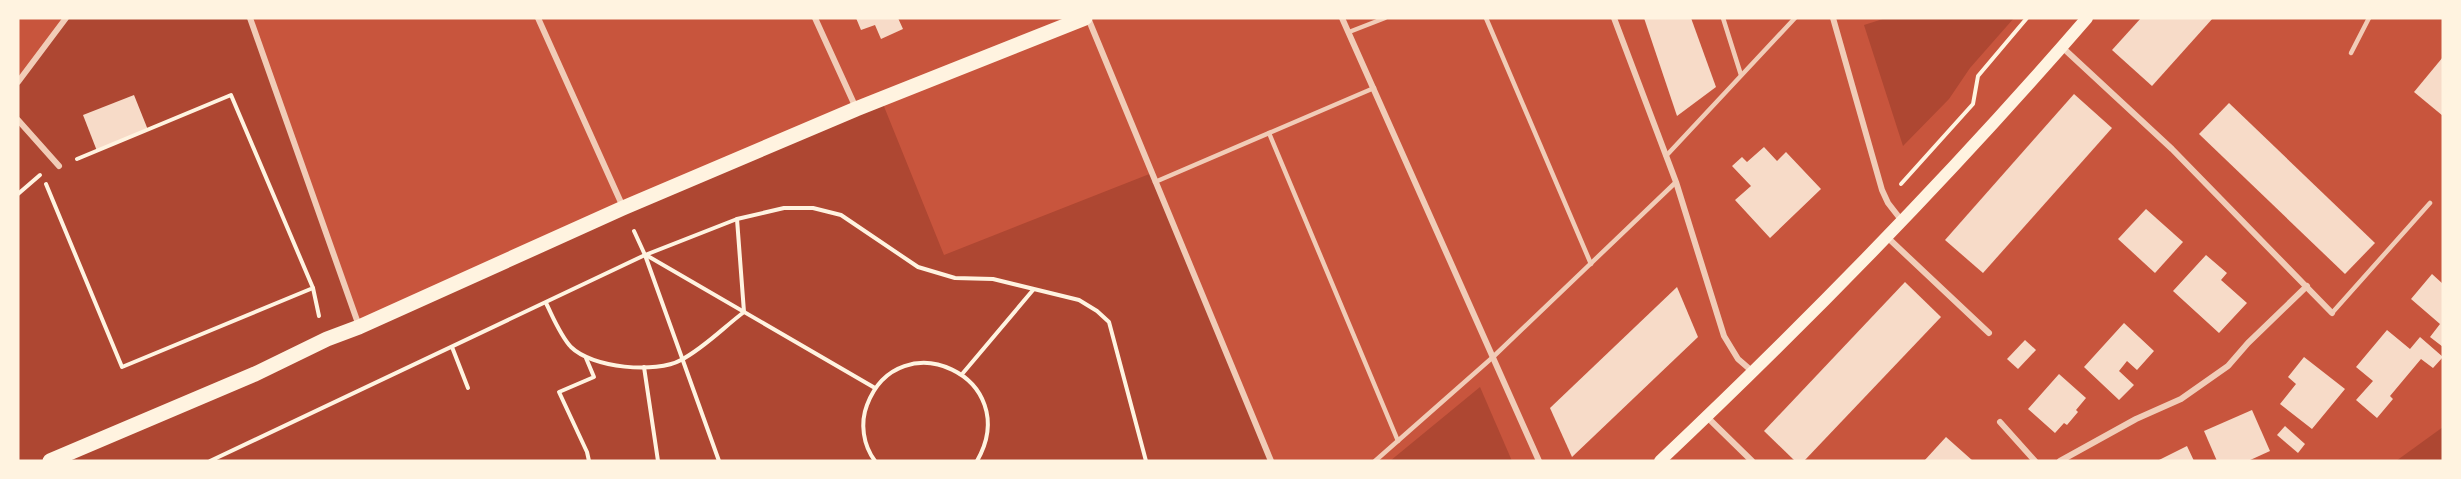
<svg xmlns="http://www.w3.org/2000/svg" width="2461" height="479" font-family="'IBM Plex Sans',sans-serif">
  <rect width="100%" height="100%" fill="#c8553d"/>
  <!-- green -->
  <g fill="#ae4732">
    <polygon points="66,18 250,18 359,327 881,99 944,255 1152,173 1271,461 18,461 18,82"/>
    <polygon points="1886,18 2014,18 1970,68 1949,99 1903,146 1864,25"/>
    <polygon points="1480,387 1512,461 1390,461"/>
    <polygon points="2443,427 2443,461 2396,461"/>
  </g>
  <!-- building -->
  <g fill="#f7dbc8">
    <polygon points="856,18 898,18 903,29 881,39 875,25 861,30"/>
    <polygon points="1644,18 1691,18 1716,87 1677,116"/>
    <polygon points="2141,18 2213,18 2152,86 2112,50"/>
    <polygon points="2443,57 2443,116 2414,92"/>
    <polygon points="2074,94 2112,128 1983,273 1945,240"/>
    <polygon points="134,95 148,130 97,151 83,115"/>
    <polygon points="2229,103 2375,243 2345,274 2199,134"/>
    <polygon points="1764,147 1777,161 1786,152 1821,189 1770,238 1735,200 1751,186 1732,166 1742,157 1747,162"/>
    <polygon points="2146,209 2183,242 2155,273 2118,239"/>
    <polygon points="2206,255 2227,273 2221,280 2247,303 2219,333 2173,291"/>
    <polygon points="2432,274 2443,284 2443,347 2430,337 2440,324 2411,299"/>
    <polygon points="1905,282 1941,317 1804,461 1795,461 1764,431"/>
    <polygon points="1677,287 1698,337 1572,457 1550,408"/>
    <polygon points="2124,323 2154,351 2137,370 2127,361 2119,371 2134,385 2119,400 2084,367"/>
    <polygon points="2387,330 2410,349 2420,337 2443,357 2433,368 2421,359 2390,396 2393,399 2377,418 2356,400 2373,381 2356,367"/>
    <polygon points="2025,340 2036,350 2018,369 2007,359"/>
    <polygon points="2304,357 2345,389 2312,429 2280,404 2296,384 2288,377"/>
    <polygon points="2059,374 2086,398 2076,410 2078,412 2067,425 2064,423 2055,433 2028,409"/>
    <polygon points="2252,410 2270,451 2248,461 2217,461 2204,431"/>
    <polygon points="2285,426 2305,444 2298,453 2277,435"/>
    <polygon points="1946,437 1973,461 1924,461"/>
    <polygon points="2187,446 2194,461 2157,461"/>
  </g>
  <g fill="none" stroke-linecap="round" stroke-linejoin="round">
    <!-- path -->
    <g stroke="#fff3e0" stroke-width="4">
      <polyline points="46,184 122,367 313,288 231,95 77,159"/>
      <polyline points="1901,184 1973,104 1978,76 2027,18"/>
      <polyline points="18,194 40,175"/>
      <polyline points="634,231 645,255 719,461"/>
      <polyline points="646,255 875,388"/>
      <polyline points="313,288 319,316"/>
      <path d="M546,303C553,317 560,335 571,347C592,368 656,374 681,360C704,348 724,327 744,312L737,219"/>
      <polyline points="452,347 468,388"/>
      <polyline points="586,358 594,377 559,392 587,452 589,461"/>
      <polyline points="644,367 658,461"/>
      <polyline points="963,373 1033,290"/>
      <polyline points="210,461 645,255 737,219 784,208 813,208 841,215 918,267 955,278 993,279 1079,300 1097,311 1109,322 1146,461"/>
      <path d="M875,461C863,445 860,423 867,405C899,320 1025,377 977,461"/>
    </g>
    <!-- service -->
    <g stroke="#f1ccb7" stroke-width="4.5">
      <polyline points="1486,18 1591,264"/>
      <polyline points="1723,18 1741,75"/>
      <polyline points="1349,32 1385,18"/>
      <polyline points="2351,53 2369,18"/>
      <polyline points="1269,133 1398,441"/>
      <polyline points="1666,156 1795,18"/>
      <polyline points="1155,182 1374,88"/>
      <polyline points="2332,313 2430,203"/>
      <polyline points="1375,461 1493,357 1676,182"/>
    </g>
    <!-- minor -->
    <g stroke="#f1ccb7" stroke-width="6">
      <polyline points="250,18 359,326"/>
      <polyline points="538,18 623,207"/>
      <polyline points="815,18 856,108"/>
      <polyline points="1088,18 1271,461"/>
      <polyline points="1342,18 1539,461"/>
      <polyline points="1614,18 1676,182 1724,336 1738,359 1753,372"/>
      <polyline points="1833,18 1882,190 1888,203 1902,221"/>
      <polyline points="2062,47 2172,149 2332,313"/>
      <polyline points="18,82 66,18"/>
      <polyline points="18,120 59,166"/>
      <polyline points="1887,237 1989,333"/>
      <polyline points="1707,417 1752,461"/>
      <polyline points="2000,422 2035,461"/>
      <polyline points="2060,461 2136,419 2181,399 2228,366 2248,343 2307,286"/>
    </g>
    <!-- secondary -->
    <path stroke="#fff3e0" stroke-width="12" d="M1660,461C1809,320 1953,173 2087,18"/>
    <!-- primary -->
    <polyline stroke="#fff3e0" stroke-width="15" points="50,461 255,374 327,339 359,327 623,208 856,109 1085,18"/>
  </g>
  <!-- border -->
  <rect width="2461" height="479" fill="none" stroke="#fff3e0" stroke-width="39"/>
</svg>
